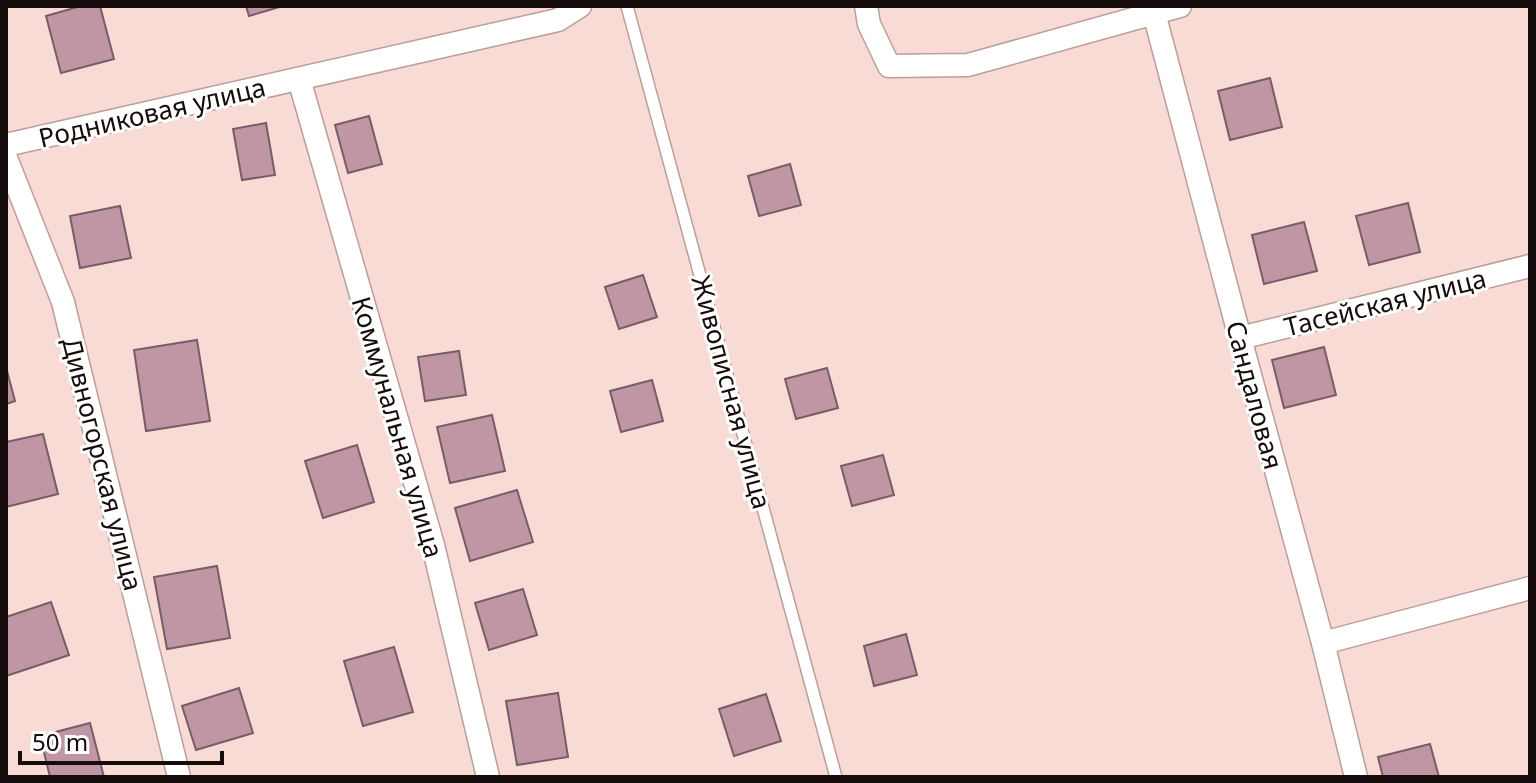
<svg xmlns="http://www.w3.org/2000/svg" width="1536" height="783" font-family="'Noto Sans',sans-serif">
  <rect width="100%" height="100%" fill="#f9dbd6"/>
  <!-- building -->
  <g fill="#c095a4" stroke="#765d66" stroke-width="2">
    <polygon points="81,6 100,6 114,59 61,73 46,16"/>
    <polygon points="246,6 283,6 249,16"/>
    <polygon points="1270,78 1282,127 1230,140 1218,91"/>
    <polygon points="369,116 382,164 348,173 335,125"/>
    <polygon points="266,123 275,175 242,180 233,129"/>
    <polygon points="790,164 801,205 759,216 748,176"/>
    <polygon points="1408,203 1420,252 1369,265 1356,216"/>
    <polygon points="120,206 131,258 80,268 70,216"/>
    <polygon points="1304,222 1317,271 1264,284 1252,235"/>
    <polygon points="643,275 657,317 619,329 605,287"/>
    <polygon points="197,340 210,421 146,431 134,350"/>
    <polygon points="1324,347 1336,395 1284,408 1272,360"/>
    <polygon points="459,351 466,395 425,401 418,357"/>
    <polygon points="6,367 15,401 6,404"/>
    <polygon points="827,368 838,408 796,419 785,379"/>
    <polygon points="652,380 663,421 621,432 610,391"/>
    <polygon points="492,415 505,471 450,483 437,427"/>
    <polygon points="43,434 58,494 6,507 6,442"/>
    <polygon points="357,445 374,502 323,518 305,461"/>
    <polygon points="883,455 894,495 852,506 841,466"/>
    <polygon points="517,490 533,542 470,561 455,508"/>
    <polygon points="217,566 230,638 167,649 154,577"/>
    <polygon points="523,589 537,635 489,650 475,603"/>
    <polygon points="51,602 69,655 6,676 6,617"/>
    <polygon points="906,634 917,675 874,686 864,646"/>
    <polygon points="394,647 413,712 363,726 344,661"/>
    <polygon points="239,688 253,733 196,750 182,706"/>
    <polygon points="558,693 568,757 517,765 506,701"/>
    <polygon points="766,694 781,741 734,756 719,709"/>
    <polygon points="90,723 104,777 50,777 40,736"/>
    <polygon points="1430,744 1439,777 1383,777 1378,757"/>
  </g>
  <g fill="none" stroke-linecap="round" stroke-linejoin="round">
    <defs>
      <polyline id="service" points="627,6 836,777"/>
      <g id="minor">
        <polyline points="866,6 869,24 889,66 968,65 1180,6"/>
        <polyline points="1154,13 1240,338 1323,643 1356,777"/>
        <polyline points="299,79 433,545 488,777"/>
        <polyline points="6,145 558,20 580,6"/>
        <polyline points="6,158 63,302 179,777"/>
        <polyline points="1240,338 1530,266"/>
        <polyline points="1323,643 1530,588"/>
      </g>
    </defs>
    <!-- service casing -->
    <use href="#service" stroke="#bb9e9a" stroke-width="14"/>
    <!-- minor casing -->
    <use href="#minor" stroke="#bb9e9a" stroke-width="25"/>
    <!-- service -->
    <use href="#service" stroke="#fff" stroke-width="11"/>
    <!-- minor -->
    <use href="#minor" stroke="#fff" stroke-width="22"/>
  </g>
  <g text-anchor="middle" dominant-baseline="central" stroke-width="6" stroke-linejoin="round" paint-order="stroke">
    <!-- street labels -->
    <g font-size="26" fill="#160c0b" stroke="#fff">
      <text transform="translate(152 112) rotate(-13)">Родниковая улица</text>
      <text transform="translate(1385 302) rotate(-14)">Тасейская улица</text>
      <text transform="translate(732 392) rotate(75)">Живописная улица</text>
      <text transform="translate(1255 395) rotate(75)">Сандаловая</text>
      <text transform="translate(398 427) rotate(74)">Коммунальная улица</text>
      <text transform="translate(103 464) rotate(76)">Дивногорская улица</text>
    </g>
  </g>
  <!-- border -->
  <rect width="1536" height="783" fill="none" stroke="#160c0b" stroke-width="16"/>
  <!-- scale -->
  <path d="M20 751v12h202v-12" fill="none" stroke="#160c0b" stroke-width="4"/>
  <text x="32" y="751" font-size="24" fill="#160c0b" stroke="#ffffff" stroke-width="6" paint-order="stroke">50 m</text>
</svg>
